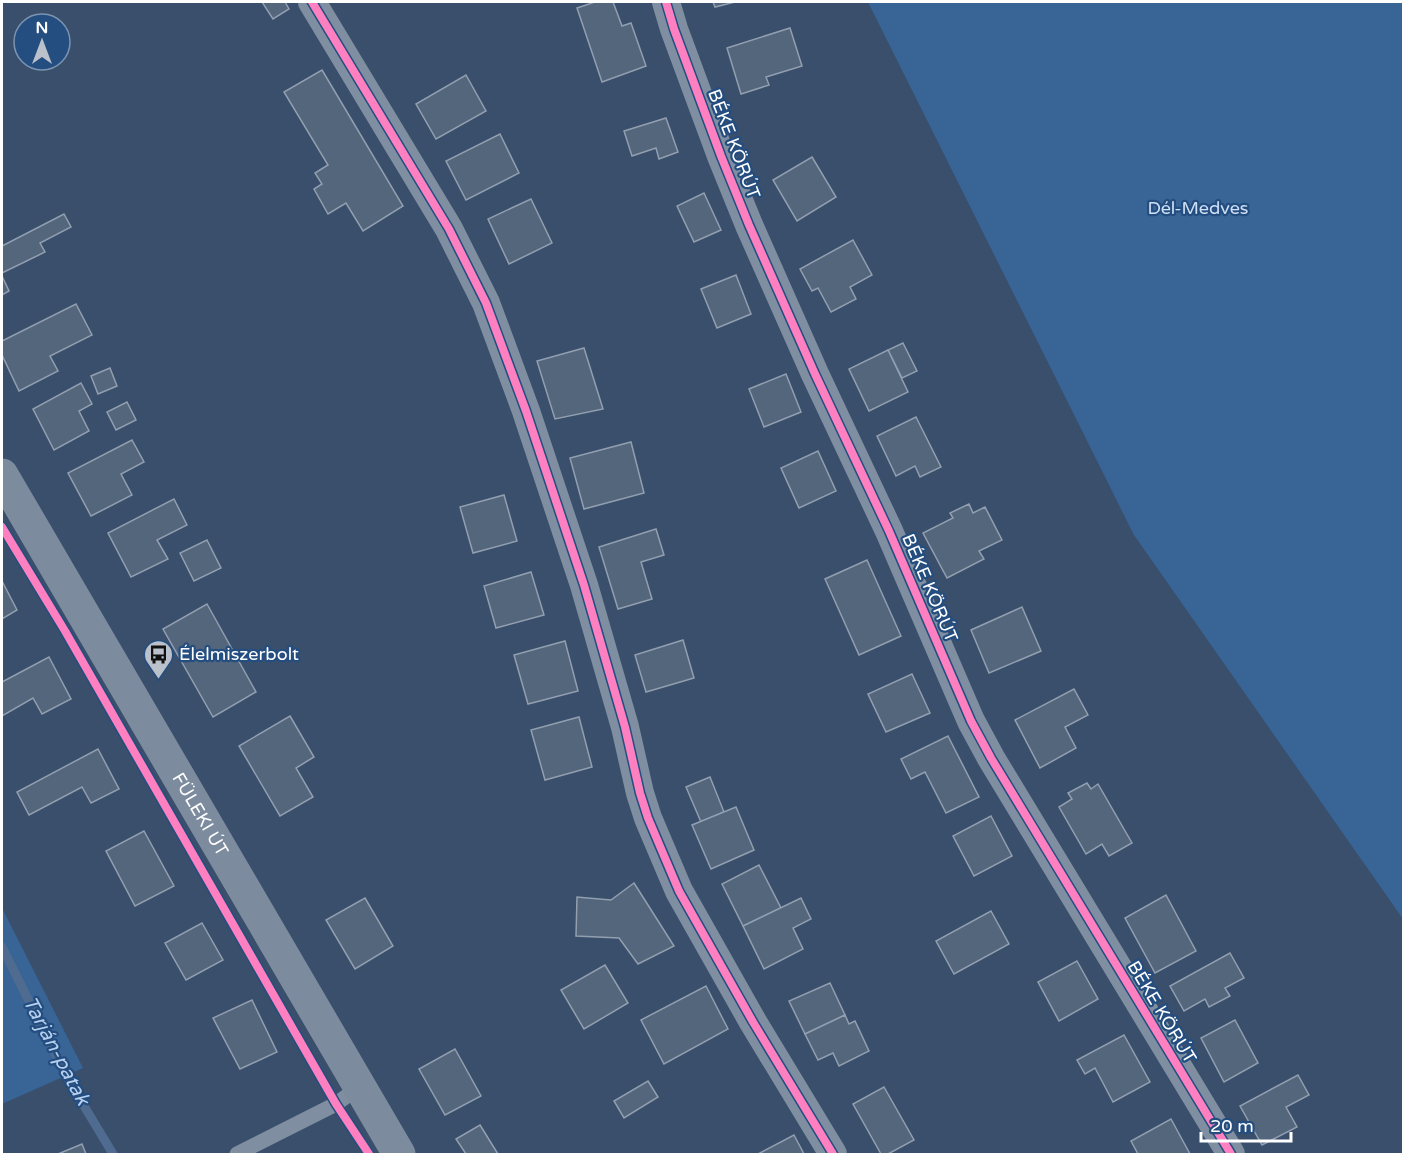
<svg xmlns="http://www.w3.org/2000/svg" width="1405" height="1156" font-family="'Varela Round',sans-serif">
  <rect width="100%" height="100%" fill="#394f6b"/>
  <!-- green -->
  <g fill="#396496">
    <polygon points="868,2 1403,2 1403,919 1134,535"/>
    <polygon points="2,908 83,1068 2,1104"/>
  </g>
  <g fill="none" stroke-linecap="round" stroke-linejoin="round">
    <!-- stream -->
    <polyline stroke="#4f6b8f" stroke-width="9" points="2,947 69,1081 113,1154"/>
  </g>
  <!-- building -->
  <g fill="#54667c" stroke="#929fb0" stroke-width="1.5">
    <polygon points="262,2 285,2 289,9 273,19"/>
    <polygon points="595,2 613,2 622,26 631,23 646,66 602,82 577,8"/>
    <polygon points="713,2 735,2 715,7"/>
    <polygon points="790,28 802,66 766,77 769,85 741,94 727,48"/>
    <polygon points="322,70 403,206 363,231 346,203 328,214 314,189 322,184 315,173 328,165 284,92"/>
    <polygon points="466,75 486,111 436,139 416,104"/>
    <polygon points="666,118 678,152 659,159 656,148 632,156 624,131"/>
    <polygon points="500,134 519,173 466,200 446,161"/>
    <polygon points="812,157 836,197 797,221 773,180"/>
    <polygon points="704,193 721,230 694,242 677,206"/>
    <polygon points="531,199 552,243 509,264 488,219"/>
    <polygon points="64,214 71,227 40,243 45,252 2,273 2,246"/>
    <polygon points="853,240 872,275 850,287 856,299 831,312 818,288 812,291 800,269"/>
    <polygon points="736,275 751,314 717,328 701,289"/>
    <polygon points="2,276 9,291 2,295"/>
    <polygon points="76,304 92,335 50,356 58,371 19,391 2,355 2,341"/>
    <polygon points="903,343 917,371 902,378 888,350"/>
    <polygon points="584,348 603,409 555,419 537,361"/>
    <polygon points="888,350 908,392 869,411 849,369"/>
    <polygon points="110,368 117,386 98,394 91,376"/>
    <polygon points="786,374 801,412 764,427 749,389"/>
    <polygon points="81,383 92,404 79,411 89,431 54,450 33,409"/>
    <polygon points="127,402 136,420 116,430 107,412"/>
    <polygon points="916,417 941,467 920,477 915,466 896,476 877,436"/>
    <polygon points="132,440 144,462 121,474 132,495 91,516 68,473"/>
    <polygon points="631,442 644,493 584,509 570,458"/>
    <polygon points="818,451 836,491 799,508 781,468"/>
    <polygon points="504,495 517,541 473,553 460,507"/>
    <polygon points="174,499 187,525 157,540 168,559 131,577 108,533"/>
    <polygon points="969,504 973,513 985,507 1002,540 979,551 984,559 947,578 923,533 953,518 950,513"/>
    <polygon points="656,529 664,555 641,562 652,599 618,609 599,547"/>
    <polygon points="207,540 221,568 194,581 180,553"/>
    <polygon points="867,560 901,636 859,655 825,579"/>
    <polygon points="531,572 544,615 496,628 484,586"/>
    <polygon points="2,581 17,610 2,619"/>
    <polygon points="207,604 256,692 213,717 163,629"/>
    <polygon points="1022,607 1041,651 989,673 971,630"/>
    <polygon points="683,640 694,678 646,692 635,655"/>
    <polygon points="565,641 578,691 528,704 514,655"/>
    <polygon points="49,657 71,699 42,714 33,698 2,716 2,682"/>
    <polygon points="912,674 930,713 886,732 868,694"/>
    <polygon points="1074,689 1088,715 1065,727 1076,748 1040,768 1015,720"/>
    <polygon points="290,716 314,757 296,768 313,797 280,816 239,746"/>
    <polygon points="579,717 592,767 545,780 531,730"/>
    <polygon points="948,736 979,797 946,813 925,772 911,779 901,759"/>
    <polygon points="98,749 119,789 91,803 82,787 29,815 17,792"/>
    <polygon points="710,777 724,812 701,822 686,787"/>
    <polygon points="1087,783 1091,789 1098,784 1132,843 1109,856 1102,844 1086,854 1059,807 1072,799 1068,793"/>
    <polygon points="736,807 754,850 711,869 692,825"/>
    <polygon points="991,816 1012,856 974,876 953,836"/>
    <polygon points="144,831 174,886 135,906 106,851"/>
    <polygon points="759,865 781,908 743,926 722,884"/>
    <polygon points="634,883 674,946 638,964 619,938 576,936 577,897 611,900"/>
    <polygon points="1166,895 1196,951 1155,973 1125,918"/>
    <polygon points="365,898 393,946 355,969 326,920"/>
    <polygon points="801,898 811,919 793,928 803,949 764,969 743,926"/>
    <polygon points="991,911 1009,944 954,974 936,941"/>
    <polygon points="202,923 223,960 186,980 165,943"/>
    <polygon points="1230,953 1244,978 1225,988 1230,996 1209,1007 1205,999 1184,1011 1170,986"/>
    <polygon points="1077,961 1098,999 1059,1021 1038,982"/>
    <polygon points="605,965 628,1003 584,1029 561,990"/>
    <polygon points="830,983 845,1015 805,1034 789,1001"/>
    <polygon points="706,986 728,1029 664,1064 641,1020"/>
    <polygon points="252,1000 277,1052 240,1069 213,1018"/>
    <polygon points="845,1015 849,1024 855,1021 869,1051 839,1066 833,1053 818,1060 805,1034"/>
    <polygon points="1235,1020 1258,1063 1224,1082 1201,1038"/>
    <polygon points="1124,1035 1150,1082 1113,1102 1095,1068 1085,1074 1077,1060"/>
    <polygon points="455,1049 481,1096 445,1115 419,1069"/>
    <polygon points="1298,1075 1309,1095 1286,1107 1297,1127 1262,1145 1240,1106"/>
    <polygon points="648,1081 658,1097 624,1118 614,1101"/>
    <polygon points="884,1087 914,1140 888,1154 881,1154 853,1104"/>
    <polygon points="1171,1119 1190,1154 1138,1154 1131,1141"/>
    <polygon points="480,1125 498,1154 466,1154 456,1139"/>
    <polygon points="794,1135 804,1154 758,1154"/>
    <polygon points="82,1144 86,1154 58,1154"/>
  </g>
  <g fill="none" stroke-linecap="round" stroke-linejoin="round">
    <!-- service -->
    <polyline stroke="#7f8fa1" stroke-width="15" points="237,1154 336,1104 359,1087"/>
    <!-- minor -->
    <g stroke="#7f8fa1" stroke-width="28">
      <polyline points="312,2 449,229 486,303 526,411 584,585 625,727 640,793 648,818 679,891 753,1022 833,1154"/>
      <polyline points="666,2 674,29 721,156 749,225 815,374 889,531 971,721 991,758 1231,1154"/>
    </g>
    <!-- primary -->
    <path stroke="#7d8b9f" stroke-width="33" id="s1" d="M2,475L399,1154"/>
    <defs>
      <g id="cycleway">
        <polyline points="312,2 449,229 486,303 526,411 584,585 625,727 640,793 648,818 679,891 753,1022 833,1154"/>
        <polyline points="666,2 674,29 721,156 749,225 815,374 889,531 971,721 991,758 1231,1154"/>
        <polyline points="2,527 65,631 336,1104 369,1154"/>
      </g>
    </defs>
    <!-- cycleway casing -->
    <use href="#cycleway" stroke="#244d80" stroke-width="11"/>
    <!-- cycleway -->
    <use href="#cycleway" stroke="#ff80c0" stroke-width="8"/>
  </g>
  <!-- icons -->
  <defs>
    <symbol id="bus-pin" viewBox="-11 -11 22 30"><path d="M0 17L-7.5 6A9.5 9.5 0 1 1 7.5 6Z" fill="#bac1cb" stroke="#244d80"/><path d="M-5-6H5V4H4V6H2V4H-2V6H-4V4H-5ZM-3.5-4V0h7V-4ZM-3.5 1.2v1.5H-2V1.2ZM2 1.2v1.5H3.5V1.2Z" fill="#111"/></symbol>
  </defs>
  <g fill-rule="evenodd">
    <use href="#bus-pin" x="142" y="638" width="33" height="45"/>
  </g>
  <g text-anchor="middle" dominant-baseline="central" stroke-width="4.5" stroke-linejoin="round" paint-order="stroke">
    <!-- street labels -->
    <g font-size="18" fill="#fff" stroke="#244d80">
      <text transform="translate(734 144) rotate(69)">BÉKE KÖRÚT</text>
      <text transform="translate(930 588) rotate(67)">BÉKE KÖRÚT</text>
      <text stroke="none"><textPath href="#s1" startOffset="393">FÜLEKI ÚT</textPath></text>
      <text transform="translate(1162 1012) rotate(59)">BÉKE KÖRÚT</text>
    </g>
    <!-- park labels -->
    <g font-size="18" fill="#cee0f5" stroke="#244d80">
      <text x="1198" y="208">Dél-Medves</text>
    </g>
    <!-- poi labels -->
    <g font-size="18" fill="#fff" stroke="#244d80" text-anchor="start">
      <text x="179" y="654">Élelmiszerbolt</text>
    </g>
    <!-- water labels -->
    <g font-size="20" font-style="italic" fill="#b6d0ee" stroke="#244d80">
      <text transform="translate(56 1051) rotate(62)">Tarján-patak</text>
    </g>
  </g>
  <!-- border -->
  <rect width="1405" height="1156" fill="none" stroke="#ffffff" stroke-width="6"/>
  <!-- north arrow -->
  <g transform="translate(42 42)"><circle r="28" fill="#244d80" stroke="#7c94b3" stroke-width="1.5"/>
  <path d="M0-4.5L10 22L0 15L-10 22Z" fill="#bac1cb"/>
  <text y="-9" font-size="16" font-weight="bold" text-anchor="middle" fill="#ffffff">N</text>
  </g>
  <!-- scale -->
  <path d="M1201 1132v9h90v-9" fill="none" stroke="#ffffff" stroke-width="3"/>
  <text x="1210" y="1132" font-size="18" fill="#ffffff" stroke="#244d80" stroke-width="4.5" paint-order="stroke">20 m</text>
</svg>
